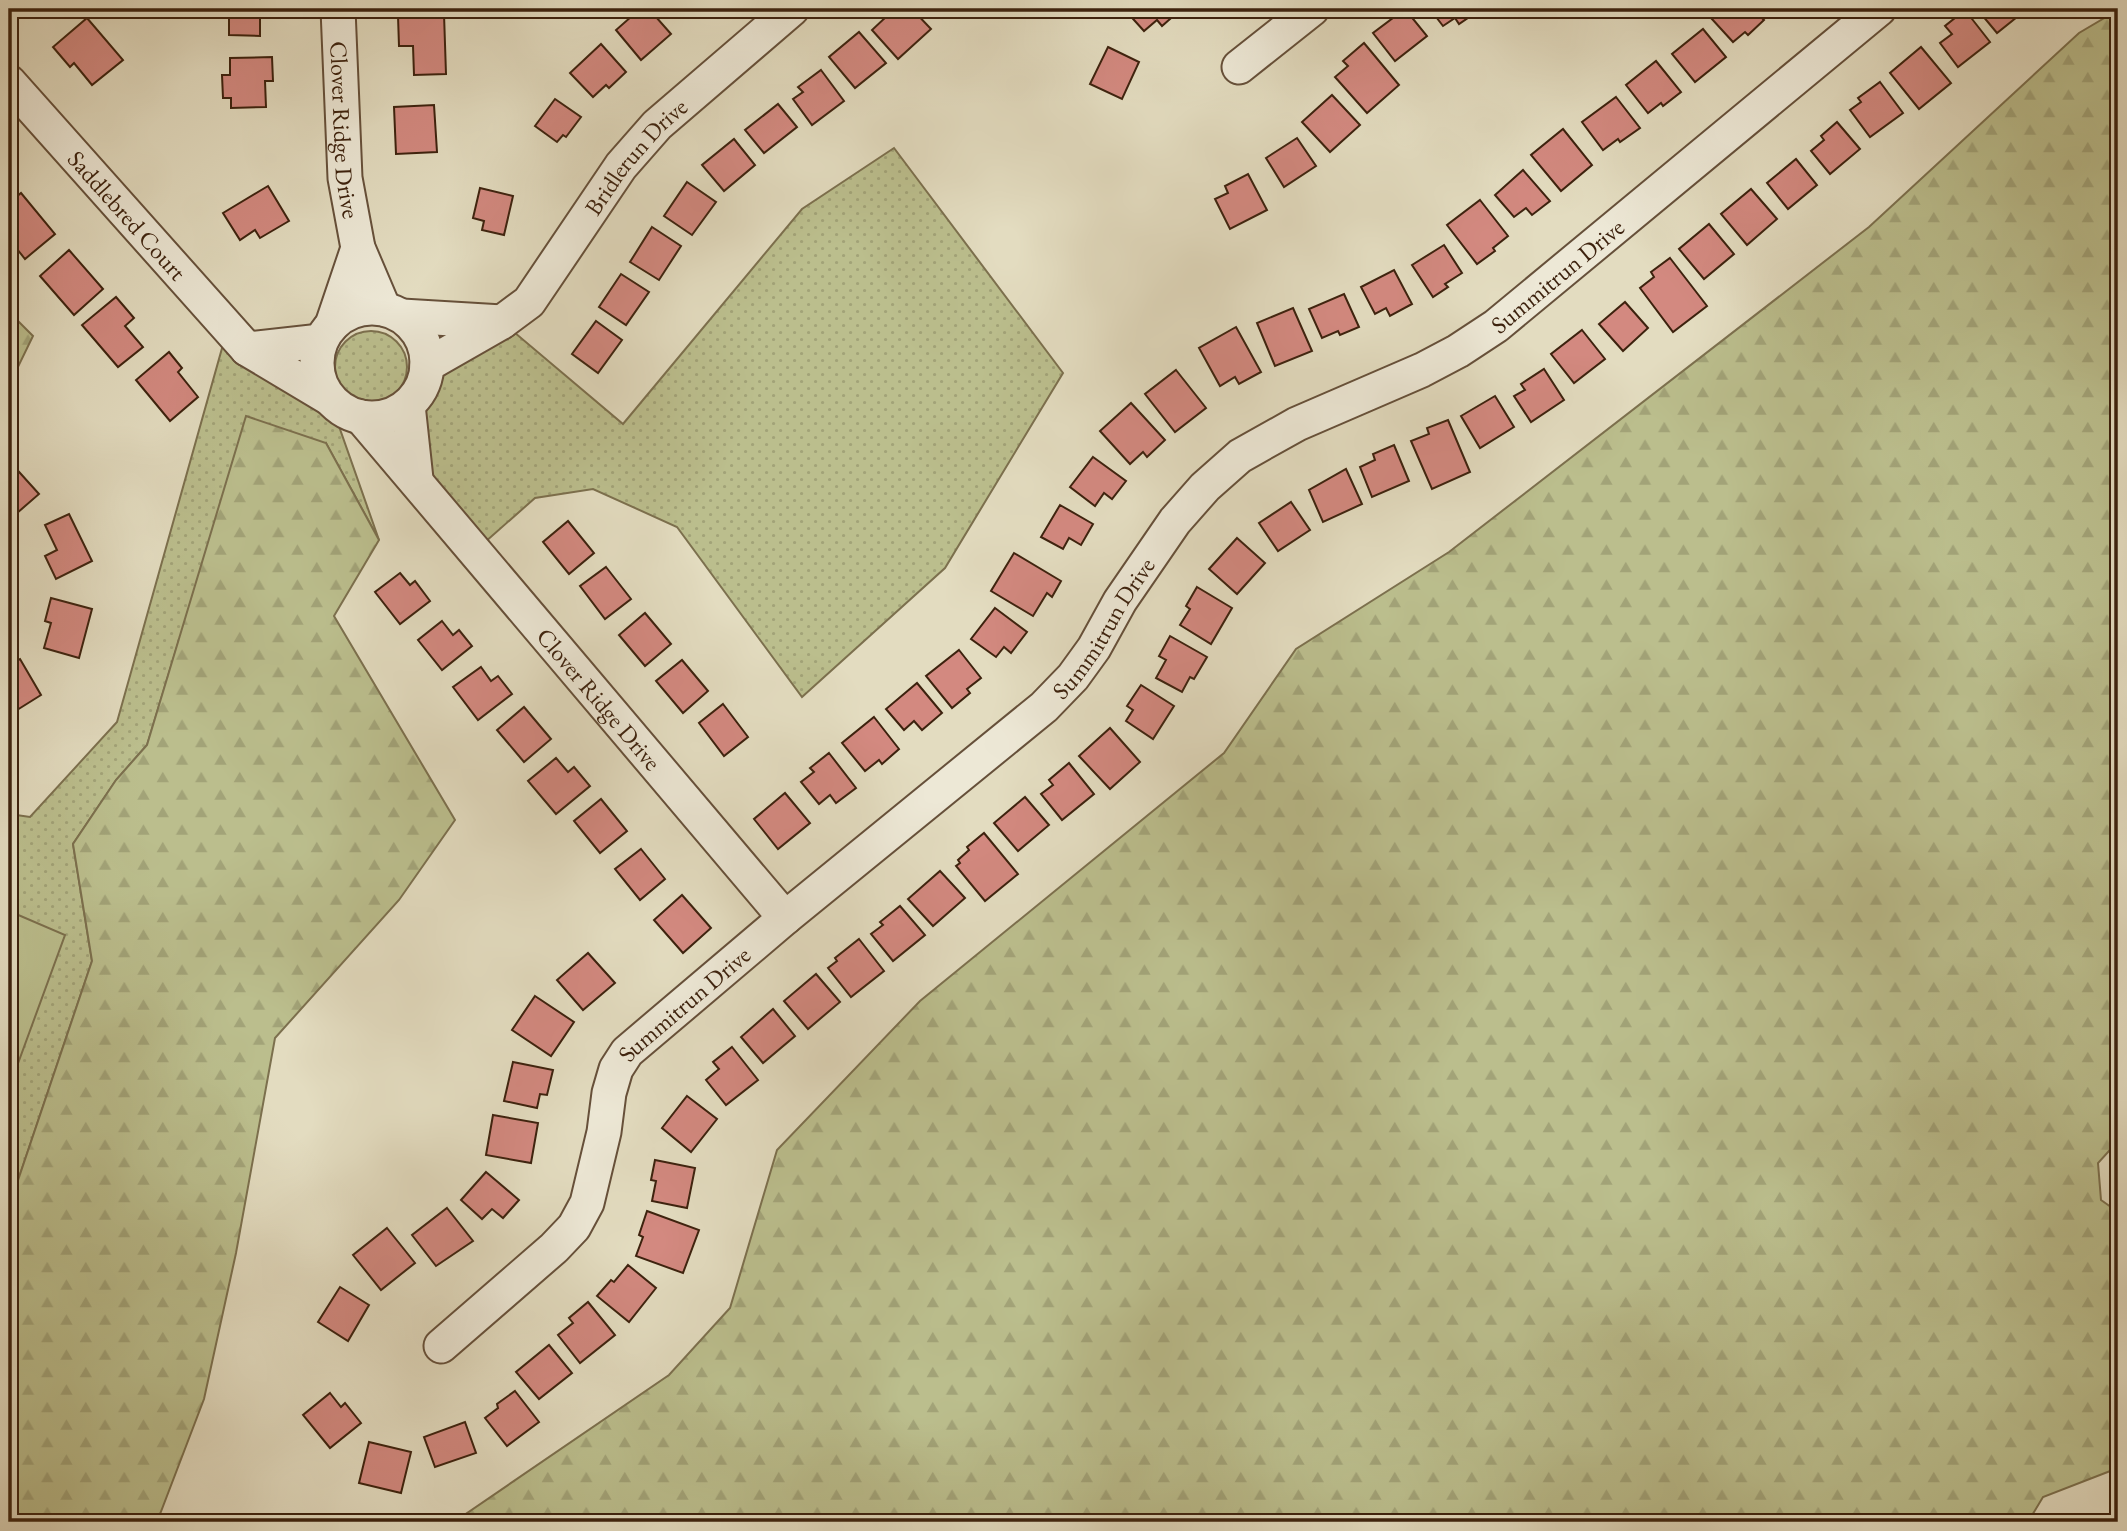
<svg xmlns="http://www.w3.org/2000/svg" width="2127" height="1531" font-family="'EB Garamond',serif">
  <defs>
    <pattern id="green-dots" width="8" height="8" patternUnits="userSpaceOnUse" patternTransform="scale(1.75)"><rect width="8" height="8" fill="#bbbe8d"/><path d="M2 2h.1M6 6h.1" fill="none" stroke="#a2a378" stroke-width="1.8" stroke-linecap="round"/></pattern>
    <pattern id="forest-firs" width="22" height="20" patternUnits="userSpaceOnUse" patternTransform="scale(1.75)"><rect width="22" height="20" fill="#bbbe8d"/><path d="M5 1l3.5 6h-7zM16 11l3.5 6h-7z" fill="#a2a378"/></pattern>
  </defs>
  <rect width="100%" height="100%" fill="#e3dcc0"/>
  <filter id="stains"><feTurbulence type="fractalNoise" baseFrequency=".00286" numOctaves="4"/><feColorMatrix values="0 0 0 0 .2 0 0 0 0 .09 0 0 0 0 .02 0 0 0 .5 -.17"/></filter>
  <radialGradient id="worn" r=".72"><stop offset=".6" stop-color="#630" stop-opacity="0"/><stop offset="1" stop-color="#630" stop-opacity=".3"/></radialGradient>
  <!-- green -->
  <g fill="url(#green-dots)" stroke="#7c704e" stroke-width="2">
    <polygon points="894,148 1063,373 945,568 802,697 677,527 593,489 535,498 476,550 416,479 408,405 420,390 427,365 502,322 623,424 802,209"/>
    <polygon points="228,327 329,398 379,540 326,443 179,640 147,745 116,780 73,844 92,961 9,1207 9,814 30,817 117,722"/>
    <circle cx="371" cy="367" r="36"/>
  </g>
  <!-- forest -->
  <g fill="url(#forest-firs)" stroke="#7c704e" stroke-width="2">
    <polygon points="2118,10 2118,1141 2098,1163 2101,1200 2118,1212 2118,1468 2043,1497 2028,1522 454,1522 669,1375 730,1308 777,1150 920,1001 1224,753 1296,649 1449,552 1869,227 2079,33"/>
    <polygon points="9,312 33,336 16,371 9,363"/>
    <polygon points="246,416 326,443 379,540 334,616 455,820 399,900 275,1038 236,1253 204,1399 157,1522 9,1522 9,1207 92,961 73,844 116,780 147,745"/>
  </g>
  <!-- pitch -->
  <polygon fill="#bbbe8d" stroke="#7c704e" stroke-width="2" points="9,911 65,935 9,1088"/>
  <!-- building -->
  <g fill="#d38980" stroke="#3d220e" stroke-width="2">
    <polygon points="229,9 271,9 271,11 260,11 260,36 229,35"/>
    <polygon points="640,9 649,9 671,34 641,60 616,30"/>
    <polygon points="887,9 912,9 931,29 898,59 872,30 887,16 883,12"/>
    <polygon points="1127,9 1175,9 1178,12 1162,26 1157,20 1144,31 1125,10"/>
    <polygon points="1405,9 1427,36 1395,61 1373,33"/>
    <polygon points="1430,9 1481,9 1459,24 1455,18 1443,26"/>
    <polygon points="1720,9 1753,9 1764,20 1748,35 1745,32 1733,42 1711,18"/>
    <polygon points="1977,9 2027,9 1997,33"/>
    <polygon points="1965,10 1990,42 1958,67 1940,43 1952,34 1945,26"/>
    <polygon points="444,14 446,74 414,75 413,46 399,46 398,16"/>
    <polygon points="87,18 123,60 92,85 74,63 70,67 53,47"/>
    <polygon points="1703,29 1726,57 1695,82 1672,54"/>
    <polygon points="859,32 886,63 855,88 829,57"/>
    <polygon points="1364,43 1399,85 1367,113 1335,77 1348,66 1343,61"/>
    <polygon points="601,44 626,72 609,88 606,85 593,97 570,73"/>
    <polygon points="1108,47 1139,62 1122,99 1090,84"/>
    <polygon points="1921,47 1951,83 1919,109 1890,73"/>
    <polygon points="272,57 273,81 265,81 266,107 231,108 231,98 223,98 222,75 230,75 230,58"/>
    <polygon points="1656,61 1681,92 1663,106 1661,103 1648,113 1626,85"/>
    <polygon points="821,70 844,101 812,125 793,99 803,92 798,87"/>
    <polygon points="1880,82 1903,113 1870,137 1850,110 1861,102 1858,98"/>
    <polygon points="1332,95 1360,125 1330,152 1302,122"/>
    <polygon points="1616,97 1640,128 1620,142 1618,139 1603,150 1582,122"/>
    <polygon points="555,99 581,117 566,137 563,135 557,142 535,126"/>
    <polygon points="778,104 797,127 764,153 745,130"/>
    <polygon points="434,105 437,152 396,154 394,107"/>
    <polygon points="1837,122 1860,149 1830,174 1811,151 1824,140 1821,136"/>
    <polygon points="1563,129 1592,165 1561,191 1531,155"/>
    <polygon points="1297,138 1316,166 1284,187 1266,158"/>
    <polygon points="734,139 755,165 724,191 702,165"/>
    <polygon points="1796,159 1817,185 1788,209 1767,183"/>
    <polygon points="1523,170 1550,201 1532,215 1526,208 1514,217 1495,195"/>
    <polygon points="1248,174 1267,210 1230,229 1215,199 1228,193 1225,186"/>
    <polygon points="687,182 716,202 692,235 664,216"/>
    <polygon points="268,186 289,221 260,238 255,230 240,240 223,213"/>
    <polygon points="480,188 513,196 504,235 482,230 484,221 473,218"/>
    <polygon points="1751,189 1777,219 1747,245 1721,214"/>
    <polygon points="21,193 55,234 25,259 9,239 9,203"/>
    <polygon points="1480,200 1508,236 1493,248 1495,251 1477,264 1447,225"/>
    <polygon points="1709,224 1734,254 1704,279 1679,249"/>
    <polygon points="652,227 681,246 659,280 630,262"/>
    <polygon points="1444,245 1462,273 1445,284 1448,287 1433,297 1412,265"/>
    <polygon points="69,250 103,289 74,315 40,276"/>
    <polygon points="1670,258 1707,306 1673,332 1640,288 1654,277 1651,272"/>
    <polygon points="1394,270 1412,304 1390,316 1386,308 1375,314 1361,287"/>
    <polygon points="621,274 649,292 626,325 599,307"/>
    <polygon points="1344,294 1359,327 1340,335 1338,331 1322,338 1309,309"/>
    <polygon points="116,297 134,318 125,326 143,347 118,367 82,325"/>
    <polygon points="1625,302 1648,328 1623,351 1599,324"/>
    <polygon points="1293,308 1312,351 1275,366 1257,323"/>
    <polygon points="596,321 622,340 598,373 572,354"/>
    <polygon points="1236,327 1261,372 1239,384 1235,377 1220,386 1199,348"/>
    <polygon points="1582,330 1605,359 1574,383 1551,354"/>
    <polygon points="169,352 182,368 178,372 198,397 170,421 136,380"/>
    <polygon points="1544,369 1564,400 1531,422 1514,396 1525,390 1521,384"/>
    <polygon points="1176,370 1206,408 1175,432 1145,394"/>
    <polygon points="1495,396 1514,427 1480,448 1461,416"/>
    <polygon points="1131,403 1165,440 1147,457 1143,452 1130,464 1100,431"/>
    <polygon points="1448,420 1470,472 1432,489 1411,441 1429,434 1427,428"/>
    <polygon points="1394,445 1409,481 1372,497 1360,467 1375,460 1373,454"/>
    <polygon points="1093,457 1126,481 1112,499 1104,493 1095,506 1070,487"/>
    <polygon points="11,463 39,494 9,520 9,465"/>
    <polygon points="1346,469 1362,504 1323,522 1309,490"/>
    <polygon points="1291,502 1310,530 1278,551 1259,523"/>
    <polygon points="1060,505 1093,524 1081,545 1069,538 1063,549 1041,537"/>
    <polygon points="69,514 92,561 56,579 45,556 57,550 45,525"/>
    <polygon points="568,521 594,553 569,574 543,542"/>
    <polygon points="1237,538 1265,563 1237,594 1209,569"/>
    <polygon points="1014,553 1061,581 1052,597 1047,593 1033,616 991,591"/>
    <polygon points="606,567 631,599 605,619 580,586"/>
    <polygon points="400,573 410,585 415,581 430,601 400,624 375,592"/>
    <polygon points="1197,587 1232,608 1211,644 1180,625 1190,609 1186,606"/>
    <polygon points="51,598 92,609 79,658 44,648 51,623 45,621"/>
    <polygon points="995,608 1027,632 1011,653 1004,647 996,657 971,639"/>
    <polygon points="645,613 671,644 645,666 619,635"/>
    <polygon points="442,621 453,635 459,630 472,646 442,670 418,640"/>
    <polygon points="1170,636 1207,657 1194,679 1190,677 1182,692 1156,678 1166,660 1159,656"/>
    <polygon points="959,650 981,678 967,689 970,693 952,708 926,676"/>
    <polygon points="20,659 41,695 9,715 9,665"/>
    <polygon points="682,660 708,691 683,713 656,681"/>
    <polygon points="481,667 491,681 498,676 512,694 478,720 453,687"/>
    <polygon points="917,683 942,713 922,730 914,721 904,730 886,709"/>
    <polygon points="1141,685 1174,706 1153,739 1126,721 1133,710 1127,706"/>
    <polygon points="723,704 748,737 724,756 699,723"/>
    <polygon points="524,707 551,739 524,762 497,730"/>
    <polygon points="874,717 899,749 882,764 879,760 865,771 842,743"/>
    <polygon points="1110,728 1140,762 1110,789 1079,756"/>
    <polygon points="829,753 856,788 836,803 830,795 819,804 801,782 814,772 810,768"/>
    <polygon points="556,758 568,772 574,767 590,786 556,814 528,781"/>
    <polygon points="1069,763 1094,794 1062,820 1041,794 1053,785 1049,780"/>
    <polygon points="785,793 810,823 778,849 754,819"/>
    <polygon points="1025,797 1049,825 1018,851 994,823"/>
    <polygon points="601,799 627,831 600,853 574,821"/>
    <polygon points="984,833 1018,874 985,901 956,866 960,863 958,860 969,850 967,847"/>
    <polygon points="641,849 665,879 640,900 615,869"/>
    <polygon points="940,871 965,898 933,926 908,899"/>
    <polygon points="682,895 711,928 683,953 654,920"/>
    <polygon points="900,906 925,935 893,961 871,934 883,925 880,922"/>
    <polygon points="859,939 884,971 851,997 828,968 837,961 835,958"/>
    <polygon points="588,953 615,983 583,1010 557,980"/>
    <polygon points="816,974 840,1002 808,1029 784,1001"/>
    <polygon points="535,996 574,1022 551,1056 512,1030"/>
    <polygon points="773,1009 795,1036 763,1063 741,1037"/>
    <polygon points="732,1047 758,1080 726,1105 706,1080 719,1069 713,1062"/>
    <polygon points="513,1062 553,1070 547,1095 540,1094 537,1108 504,1101"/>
    <polygon points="687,1096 717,1119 691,1152 662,1128"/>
    <polygon points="493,1115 538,1123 531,1163 486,1155"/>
    <polygon points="655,1160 695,1168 687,1208 652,1201 656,1181 651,1180"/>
    <polygon points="486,1172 519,1200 503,1218 492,1209 482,1219 461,1200"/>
    <polygon points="447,1208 473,1241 436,1266 412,1235"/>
    <polygon points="647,1211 699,1230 683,1273 636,1256 643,1237 639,1235"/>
    <polygon points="387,1228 415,1263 381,1290 353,1255"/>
    <polygon points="628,1265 656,1288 629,1322 597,1296 611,1280 614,1282"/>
    <polygon points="340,1287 369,1305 348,1341 318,1322"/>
    <polygon points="588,1302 615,1335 580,1363 558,1335 573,1323 569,1318"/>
    <polygon points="549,1345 572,1373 539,1399 516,1372"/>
    <polygon points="515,1391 539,1422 507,1446 485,1418 498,1408 497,1404"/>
    <polygon points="330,1393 341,1407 345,1403 361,1423 330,1448 303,1415"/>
    <polygon points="465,1422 476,1453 435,1467 424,1437"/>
    <polygon points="369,1442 411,1452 401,1493 359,1483"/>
  </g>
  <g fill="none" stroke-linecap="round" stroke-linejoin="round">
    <defs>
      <g id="minor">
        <path id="s1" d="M338,9L345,178L358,248L384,309"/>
        <polyline points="1239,67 1312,9"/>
        <path id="s2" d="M9,82L247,349L329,398"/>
        <circle cx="372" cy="363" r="55"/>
        <polyline points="402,316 502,322"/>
        <polyline points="332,325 358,248"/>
        <polyline points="247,349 321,341"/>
        <path id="s3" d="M427,365L502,322L529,302L621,166L657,125L792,9"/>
        <polyline points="408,405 416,479"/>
        <path id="s4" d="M361,417L785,918"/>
        <path id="s5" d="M441,1346L554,1248L574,1227L587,1203L604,1132L609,1093L616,1069L627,1052L785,918L1044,707L1073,677L1094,648L1120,601L1175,521L1205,487L1240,456L1297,424L1422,370L1458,351L1496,326L1879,9"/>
      </g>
    </defs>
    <!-- minor casing -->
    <use href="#minor" stroke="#66503a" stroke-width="37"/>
    <!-- minor -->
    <use href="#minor" stroke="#ede8d6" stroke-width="33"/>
  </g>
  <g text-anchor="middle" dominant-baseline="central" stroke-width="5" stroke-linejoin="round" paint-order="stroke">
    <!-- street labels -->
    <g font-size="24" fill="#3d220e" stroke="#ede8d6">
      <text stroke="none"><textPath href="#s1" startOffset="121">Clover Ridge Drive</textPath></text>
      <text stroke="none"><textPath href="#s3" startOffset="301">Bridlerun Drive</textPath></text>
      <text stroke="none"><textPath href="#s2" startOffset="178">Saddlebred Court</textPath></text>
      <text stroke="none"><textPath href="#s5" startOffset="1592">Summitrun Drive</textPath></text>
      <text stroke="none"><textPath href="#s5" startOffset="1004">Summitrun Drive</textPath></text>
      <text stroke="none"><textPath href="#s4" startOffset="369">Clover Ridge Drive</textPath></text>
      <text stroke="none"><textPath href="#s5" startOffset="438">Summitrun Drive</textPath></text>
    </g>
  </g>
  <!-- margin -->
  <rect width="2127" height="1531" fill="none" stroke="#e3dcc0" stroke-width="35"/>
  <rect x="10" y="10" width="2106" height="1510" fill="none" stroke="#3d220e" stroke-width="3.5"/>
  <rect x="18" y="18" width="2092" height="1496" fill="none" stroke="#3d220e" stroke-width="2"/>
  <rect width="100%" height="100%" filter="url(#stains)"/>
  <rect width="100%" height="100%" fill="url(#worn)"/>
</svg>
